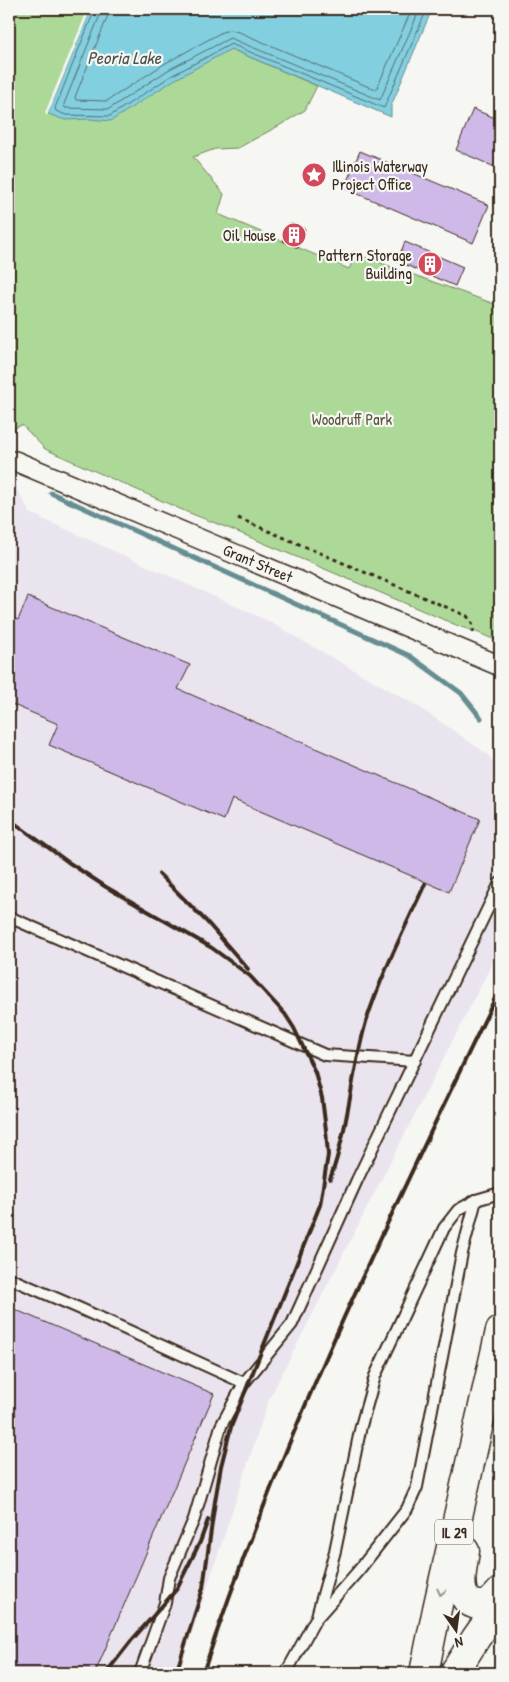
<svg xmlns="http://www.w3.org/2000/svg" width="509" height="1682" font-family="'Patrick Hand',sans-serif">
  <rect width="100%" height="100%" fill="#f6f6f2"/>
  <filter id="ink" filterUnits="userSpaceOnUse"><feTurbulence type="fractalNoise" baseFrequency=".02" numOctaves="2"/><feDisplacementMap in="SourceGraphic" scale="10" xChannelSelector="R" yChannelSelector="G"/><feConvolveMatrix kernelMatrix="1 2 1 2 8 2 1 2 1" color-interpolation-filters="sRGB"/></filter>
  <g filter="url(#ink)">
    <!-- built -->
    <polygon fill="#eae4ef" points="9,430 12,436 17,489 30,513 266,620 419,707 487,754 500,771 500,948 269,1399 179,1673 9,1673"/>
    <!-- green -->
    <polygon fill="#add998" stroke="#74825b" points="9,9 91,9 52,104 231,49 317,86 305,110 282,124 238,148 215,149 193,157 224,194 218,214 349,269 356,254 500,306 500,642 474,631 461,627 233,530 187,512 45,449 22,425 9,430"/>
    <!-- water -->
    <polygon fill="#82cfe0" stroke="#668d92" points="91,9 432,9 391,106 391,117 231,49 174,80 111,121 89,119 65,120 48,114"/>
    <!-- pier -->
    <polygon fill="#f6f6f2" points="88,9 91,9 47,116 45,113"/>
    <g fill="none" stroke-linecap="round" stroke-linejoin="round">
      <!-- shore -->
      <g stroke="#576c6c" stroke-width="1">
        <polyline points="95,9 55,108 56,111 66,115 110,116 171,76 231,44 384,108 427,9"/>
        <polyline points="101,9 100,15 64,104 65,108 109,109 168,70 230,38 380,100 420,9"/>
        <polyline points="109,9 107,18 75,97 76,100 107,101 164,64 222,32 230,30 239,32 376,90 412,9"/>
      </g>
      <!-- stream -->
      <g stroke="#668d92" stroke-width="5">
        <polyline points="9,418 13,429"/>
        <polyline points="51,493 410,656 461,693 481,718"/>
      </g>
    </g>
    <!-- building -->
    <g fill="#cfb9e8" stroke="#3b2a1e">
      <polygon points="473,109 500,120 500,161 497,168 456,150"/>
      <polygon points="360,151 489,205 473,243 344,188"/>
      <polygon points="290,223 305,229 298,248 283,241"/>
      <polygon points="405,242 463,267 455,286 397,261"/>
      <polygon points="28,597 190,665 178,689 480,819 449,892 232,799 224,820 49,745 58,724 9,703 9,616 18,620"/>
      <polygon points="9,1307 214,1394 95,1673 9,1673"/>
    </g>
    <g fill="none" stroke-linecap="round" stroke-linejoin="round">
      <defs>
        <g id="service">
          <polyline points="9,917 325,1055 415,1061"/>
          <polyline points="9,1278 81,1309 244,1383"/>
          <polyline points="317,1616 335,1551 361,1426 375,1376 444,1228 458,1210 476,1200 500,1193"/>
          <polyline points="140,1673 165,1603 169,1578 194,1519 221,1426 244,1383 292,1324 357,1180 500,883"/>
          <polyline points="286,1673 315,1620 359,1570 407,1509 417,1487 462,1253 476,1200"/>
        </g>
        <polyline id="minor" points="15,461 500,666"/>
        <g id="primary">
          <path d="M465,1551C463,1567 453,1602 478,1605C488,1606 494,1599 500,1592"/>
          <polyline points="424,1673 437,1609 500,1331"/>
          <polyline points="454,1673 476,1638 500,1604"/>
        </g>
      </defs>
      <!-- service casing -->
      <use href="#service" stroke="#3b2a1e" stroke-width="14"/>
      <!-- minor casing -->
      <use href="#minor" stroke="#3b2a1e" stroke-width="22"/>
      <!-- primary casing -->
      <use href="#primary" stroke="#3b2a1e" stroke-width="31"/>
      <!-- path -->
      <path stroke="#3b2a1e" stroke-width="3" stroke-dasharray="4 4" stroke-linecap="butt" d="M238,518L467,616C473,624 475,627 472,637"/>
      <!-- service -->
      <use href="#service" stroke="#f6f6f2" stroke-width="10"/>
      <!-- minor -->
      <use href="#minor" stroke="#f6f6f2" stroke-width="19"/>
      <!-- primary -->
      <use href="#primary" stroke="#f6f6f2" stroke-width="28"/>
      <!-- rail -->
      <g stroke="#3b2a1e" stroke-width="4">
        <polyline points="9,819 68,862 106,887 212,948 250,976 285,1014 294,1028 315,1072 322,1098 326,1130 328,1155 320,1205 231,1427 221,1466 215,1501 203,1588 176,1673"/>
        <polyline points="159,874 206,921 248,969"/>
        <path d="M330,1179C349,1128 351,1074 366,1022C381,975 404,930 425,884"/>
        <polyline points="106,1673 131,1641 176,1590 200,1542 208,1520"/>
        <path d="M203,1673C281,1436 392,1212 500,988"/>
      </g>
    </g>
    <!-- one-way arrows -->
    <defs><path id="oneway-chevron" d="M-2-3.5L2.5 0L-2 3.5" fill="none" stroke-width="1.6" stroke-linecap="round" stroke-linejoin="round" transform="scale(1.25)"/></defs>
    <use stroke="#989088" href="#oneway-chevron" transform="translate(441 1592) rotate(103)"/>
  </g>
  <!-- icons -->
  <defs>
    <symbol id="sight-disc" viewBox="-11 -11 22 22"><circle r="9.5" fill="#d1495b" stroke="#f6f6f2"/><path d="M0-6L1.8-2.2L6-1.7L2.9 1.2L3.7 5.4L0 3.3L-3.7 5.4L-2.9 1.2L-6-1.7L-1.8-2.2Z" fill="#fff"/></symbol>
    <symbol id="building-disc" viewBox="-11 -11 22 22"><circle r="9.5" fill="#d1495b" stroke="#f6f6f2"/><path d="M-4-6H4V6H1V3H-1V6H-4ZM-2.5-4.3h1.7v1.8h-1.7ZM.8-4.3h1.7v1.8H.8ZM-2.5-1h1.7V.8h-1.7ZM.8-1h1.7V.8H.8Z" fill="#fff"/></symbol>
  </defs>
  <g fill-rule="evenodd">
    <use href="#sight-disc" x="300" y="161" width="28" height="28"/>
    <use href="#building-disc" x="280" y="221" width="28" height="28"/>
    <use href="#building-disc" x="416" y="250" width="28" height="28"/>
  </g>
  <g text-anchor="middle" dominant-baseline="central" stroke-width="4.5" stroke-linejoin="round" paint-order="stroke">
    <!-- shield labels -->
    <rect fill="#f6f6f2" stroke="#73675e" stroke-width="1" x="435" y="1519.5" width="38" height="25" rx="4"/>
    <g font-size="15" font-weight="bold" fill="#3b2a1e">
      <text x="454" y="1532">IL 29</text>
    </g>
    <!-- poi labels -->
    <g font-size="16" fill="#3b2a1e" stroke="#f6f6f2" text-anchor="end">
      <text x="332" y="166" text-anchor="start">Illinois Waterway<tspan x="332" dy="18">Project Office</tspan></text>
      <text x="276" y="235">Oil House</text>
      <text x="412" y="255">Pattern Storage<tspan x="412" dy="18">Building</tspan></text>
    </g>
    <!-- park labels -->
    <g font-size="16" fill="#58563c" stroke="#f6f6f2">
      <text x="352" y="419">Woodruff Park</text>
    </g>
    <!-- street labels -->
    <g font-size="16" fill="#3b2a1e" stroke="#f6f6f2">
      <text transform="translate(258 563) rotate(23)">Grant Street</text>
    </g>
    <!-- water labels -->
    <g font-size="18" font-style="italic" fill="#4d534e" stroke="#f6f6f2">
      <text x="124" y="57">Peoria Lake</text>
    </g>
  </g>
  <!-- margin -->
  <rect width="509" height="1682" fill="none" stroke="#f6f6f2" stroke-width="30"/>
  <rect x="15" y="15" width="479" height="1652" fill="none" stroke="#3b2a1e" stroke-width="2" filter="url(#ink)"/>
  <!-- north arrow -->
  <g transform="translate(456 1630) rotate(166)" stroke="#f6f6f2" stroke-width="4" paint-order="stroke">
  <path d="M0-4L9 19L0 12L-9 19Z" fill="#3b2a1e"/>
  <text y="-8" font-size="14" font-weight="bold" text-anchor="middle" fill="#3b2a1e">N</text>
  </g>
</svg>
